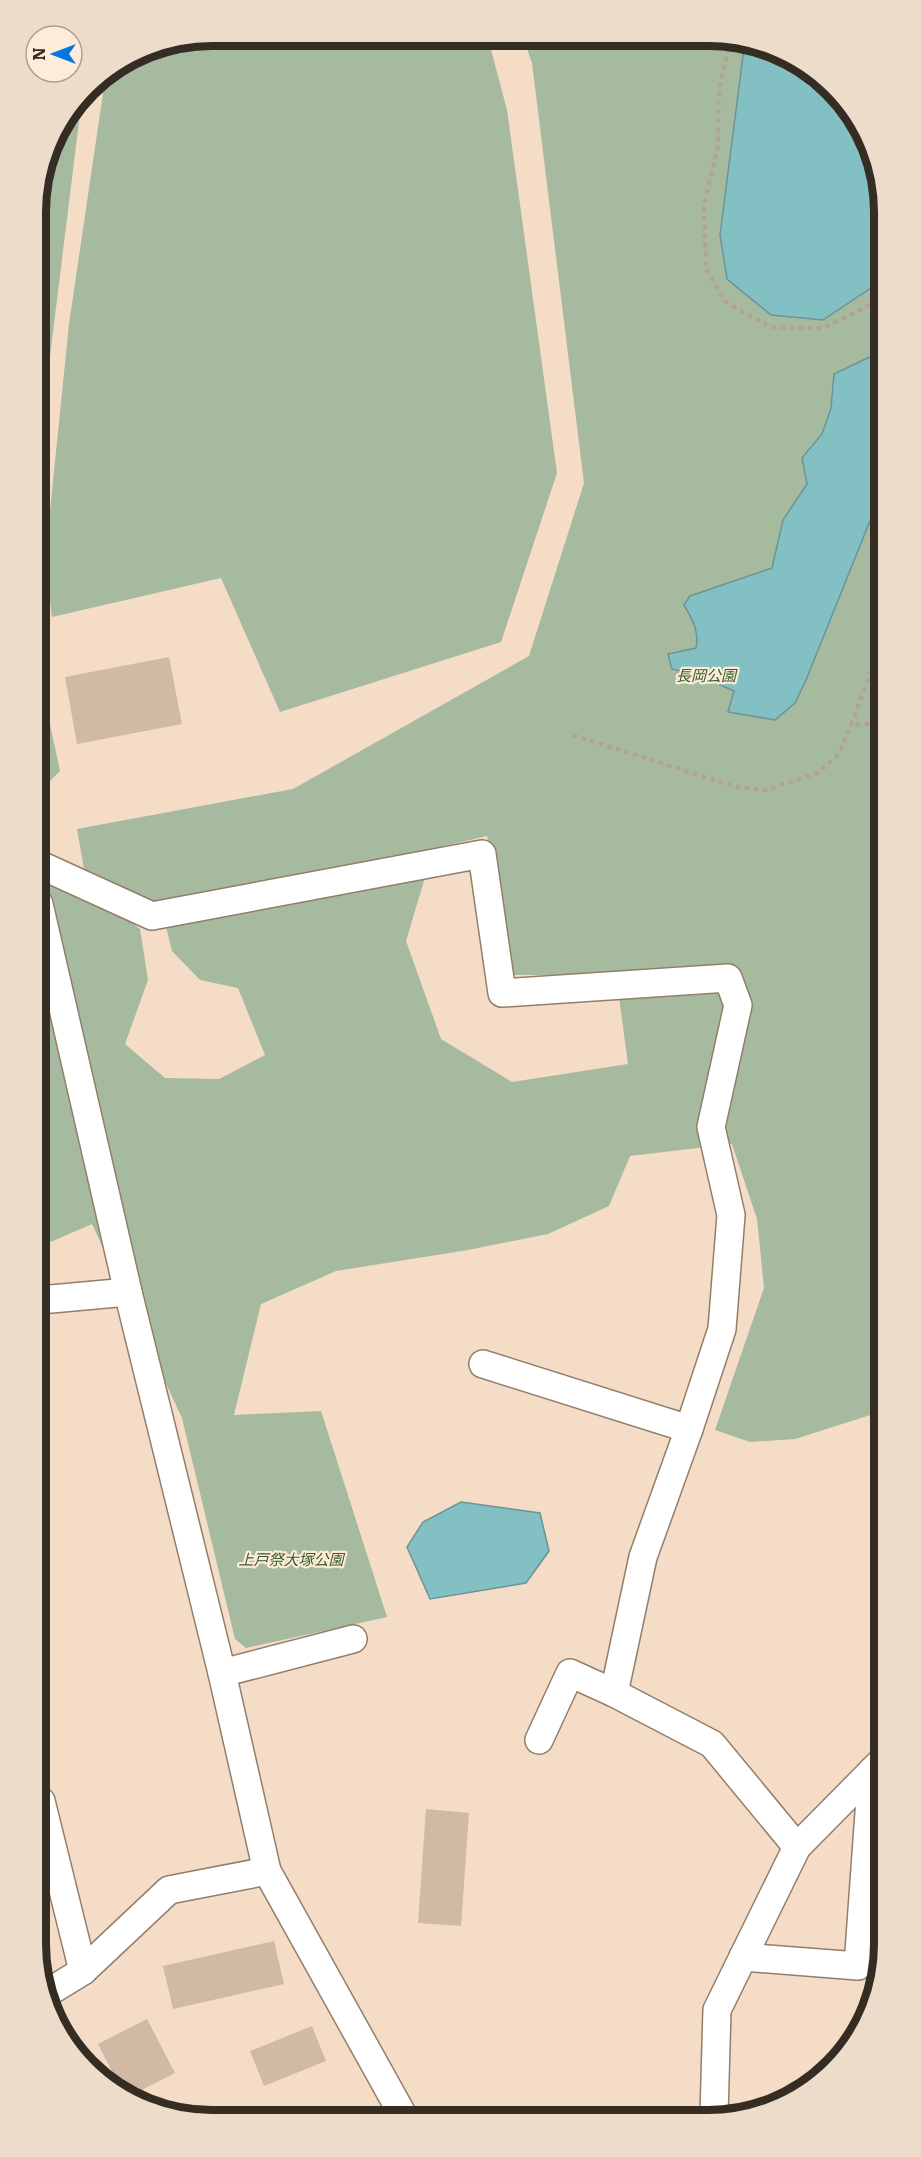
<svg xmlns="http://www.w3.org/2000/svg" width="921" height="2157" font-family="Literata,'Noto Sans JP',serif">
  <rect width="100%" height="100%" fill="#f4dcc7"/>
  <!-- green -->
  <g fill="#a6ba9f">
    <polygon points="212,36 488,38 507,110 557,473 501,642 280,712 221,578 52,617 45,560 69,324 106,73 145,49"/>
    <polygon points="523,38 743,39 787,54 833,87 879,167 883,1411 795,1439 750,1442 715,1430 764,1288 757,1219 732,1144 630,1156 609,1206 548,1234 468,1250 336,1271 261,1304 234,1415 321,1411 387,1617 246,1648 235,1639 182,1418 92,1224 53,1241 40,1244 38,848 140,929 148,980 125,1044 165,1078 219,1079 265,1055 238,988 200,980 172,951 163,914 429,864 406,941 441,1039 512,1082 628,1064 616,975 514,975 487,836 166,910 85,875 77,829 293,789 529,656 584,483 532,63"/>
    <polygon points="82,97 45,397 37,509 36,200 54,134"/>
    <polygon points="38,645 42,687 60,771 49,782 38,769"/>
  </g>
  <!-- water -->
  <g fill="#83c0c4" stroke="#6c9494" stroke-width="1.5">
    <polygon points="745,40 787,54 833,87 879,167 879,271 871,288 823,320 771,315 727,279 720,235"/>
    <path d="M880,352V496L806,680L795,703L775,720L728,712L734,691L700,676L672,669L668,654L696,648C699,631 693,620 684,605L690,596L772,568L783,520L807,484L802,458L822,434L831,408L834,374Z"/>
    <polygon points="461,1502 540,1513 549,1551 526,1583 430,1599 407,1547 423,1522"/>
  </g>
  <!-- building -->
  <g fill="#d1baa5">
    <polygon points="169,657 182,724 77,744 65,677"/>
    <polygon points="426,1809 469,1813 461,1926 418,1923"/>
    <polygon points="274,1941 284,1984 173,2009 163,1966"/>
    <polygon points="147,2019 175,2073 132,2095 121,2089 98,2044"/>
    <polygon points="312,2026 326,2061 264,2086 250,2051"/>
  </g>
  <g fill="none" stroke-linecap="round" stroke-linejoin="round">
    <defs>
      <g id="street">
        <polyline points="38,864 152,916 482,854 502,993 728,978 738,1005 711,1127 731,1215 722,1329 689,1429 483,1364"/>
        <polyline points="39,904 128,1292 222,1673 267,1871 404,2117"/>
        <polyline points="40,1300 128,1292"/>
        <polyline points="222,1673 353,1639"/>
        <polyline points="614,1693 643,1557 689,1429"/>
        <polyline points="539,1740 570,1673 614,1693 712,1744 797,1847"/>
        <polyline points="41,1801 83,1971"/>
        <polyline points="743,1957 858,1966 872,1771"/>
        <polyline points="44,1995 83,1971 169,1890 267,1871"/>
        <polyline points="714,2115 717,2010 797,1847 884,1759"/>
      </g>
    </defs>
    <!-- street casing -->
    <use href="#street" stroke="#937e6b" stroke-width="30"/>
    <!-- path -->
    <g stroke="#b4a190" stroke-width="4" stroke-dasharray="4.5 4.5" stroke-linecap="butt">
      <polyline points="731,39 719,89 718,146 704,205 706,269 726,302 770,327 823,328 869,305 879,292"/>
      <polyline points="881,645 851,725 881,723"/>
      <polyline points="573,735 736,787 766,790 818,773 839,754 851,725"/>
    </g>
    <!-- street -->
    <use href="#street" stroke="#fff" stroke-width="27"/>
  </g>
  <g text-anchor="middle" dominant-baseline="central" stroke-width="4.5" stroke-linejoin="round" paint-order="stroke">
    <!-- park labels -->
    <g font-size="15" font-style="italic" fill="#355c27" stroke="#feebda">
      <text x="706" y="674">長岡公園</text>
      <text x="291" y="1558">上戸祭大塚公園</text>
    </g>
  </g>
  <!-- crop -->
  <path d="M0 0H921V2157H0ZM212 46H708A166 166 0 0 1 874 212V1944A166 166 0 0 1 708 2110H212A166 166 0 0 1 46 1944V212A166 166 0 0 1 212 46Z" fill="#eedccb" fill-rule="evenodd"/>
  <path fill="none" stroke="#352c24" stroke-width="8" d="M212 46H708A166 166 0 0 1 874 212V1944A166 166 0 0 1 708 2110H212A166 166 0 0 1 46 1944V212A166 166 0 0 1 212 46Z"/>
  <!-- north arrow -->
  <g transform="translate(54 54) rotate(270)"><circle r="28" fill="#feebda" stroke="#ae9f91" stroke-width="1.5"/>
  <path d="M0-4.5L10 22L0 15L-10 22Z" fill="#0077de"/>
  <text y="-9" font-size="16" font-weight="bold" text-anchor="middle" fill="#352c24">N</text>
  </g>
</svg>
